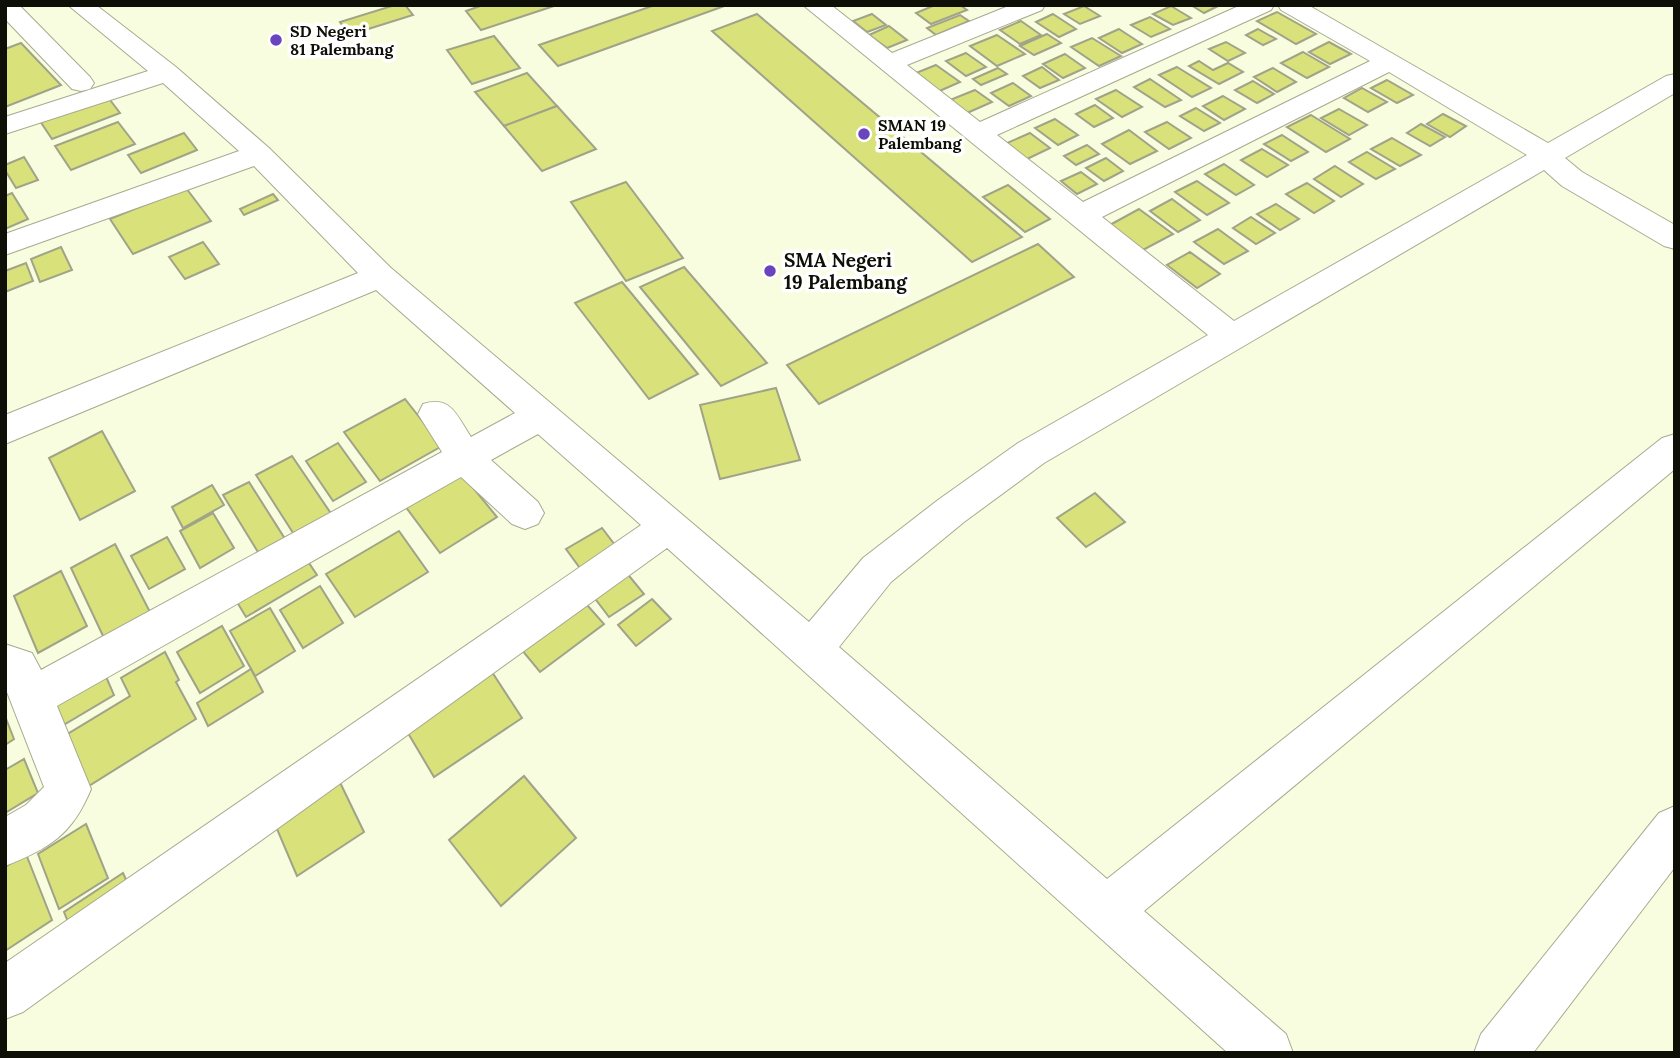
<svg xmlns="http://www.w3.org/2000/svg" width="1680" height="1058" font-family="Lora,serif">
  <rect width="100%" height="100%" fill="#f9fde0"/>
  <!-- building -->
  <g fill="#d9e17a" stroke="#a0a388" stroke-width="2">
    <polygon points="395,5 405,5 413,15 349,35 340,22"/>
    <polygon points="483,5 557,5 481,30 466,11"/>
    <polygon points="655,5 727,5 558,66 539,45"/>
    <polygon points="935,5 960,5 967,10 931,24 916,13"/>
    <polygon points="1191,5 1220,5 1204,13"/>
    <polygon points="1084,6 1100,16 1080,24 1064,14"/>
    <polygon points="1171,6 1191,18 1173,25 1153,14"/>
    <polygon points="1277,12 1316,34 1296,44 1257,21"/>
    <polygon points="757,14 1022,237 972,262 712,31"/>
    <polygon points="872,14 886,25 867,32 853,21"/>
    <polygon points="1053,14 1076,29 1059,37 1036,22"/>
    <polygon points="960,15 969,21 936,35 927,28"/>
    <polygon points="1150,17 1170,29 1151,37 1131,25"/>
    <polygon points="1021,21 1041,35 1020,44 1000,30"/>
    <polygon points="889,26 907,40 887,48 869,35"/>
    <polygon points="1119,29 1142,44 1122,53 1099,38"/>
    <polygon points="1258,29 1276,39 1263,45 1246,35"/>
    <polygon points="1047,34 1061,43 1034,55 1020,46"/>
    <polygon points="997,35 1025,54 997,66 970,46"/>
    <polygon points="494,36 520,68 472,84 447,50"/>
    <polygon points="1092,38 1121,56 1099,66 1071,47"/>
    <polygon points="1226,42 1245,53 1228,61 1209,49"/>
    <polygon points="1329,42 1351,54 1330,64 1309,52"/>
    <polygon points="21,43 61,85 5,107 5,49"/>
    <polygon points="1303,52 1329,67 1307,78 1281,63"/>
    <polygon points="966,53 986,67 966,76 946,61"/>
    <polygon points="1065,54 1085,68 1063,78 1043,64"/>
    <polygon points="1199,61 1213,70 1228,63 1243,72 1219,84 1189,66"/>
    <polygon points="936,65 960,82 935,93 911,75"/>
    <polygon points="1042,67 1059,80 1040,88 1023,76"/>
    <polygon points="1177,67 1211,88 1192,97 1159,75"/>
    <polygon points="998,68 1007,74 981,85 973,79"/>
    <polygon points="1273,68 1296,82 1277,92 1254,77"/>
    <polygon points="527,73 557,106 504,126 475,92"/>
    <polygon points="1150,79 1181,100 1165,107 1134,87"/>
    <polygon points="1387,80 1413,95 1397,103 1371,88"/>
    <polygon points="1253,81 1274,94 1257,103 1235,90"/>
    <polygon points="1013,83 1031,96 1009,106 991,93"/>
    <polygon points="1362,88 1387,102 1368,112 1344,98"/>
    <polygon points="975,90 992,102 967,113 950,100"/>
    <polygon points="1116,90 1142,107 1122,117 1096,99"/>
    <polygon points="107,96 120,113 52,139 40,121"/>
    <polygon points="1223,96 1245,109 1224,120 1203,106"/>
    <polygon points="1095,105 1113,118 1094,127 1076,114"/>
    <polygon points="557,106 596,149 542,171 504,126"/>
    <polygon points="1196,108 1220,123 1204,131 1180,116"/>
    <polygon points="1339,109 1367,125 1349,135 1321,118"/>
    <polygon points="1443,114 1466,126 1450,137 1427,124"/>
    <polygon points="1311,115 1350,139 1326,152 1287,127"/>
    <polygon points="1055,119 1078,135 1058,145 1035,128"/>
    <polygon points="118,122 135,144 71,170 55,146"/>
    <polygon points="1167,122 1191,138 1169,149 1145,132"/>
    <polygon points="1421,124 1445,137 1430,146 1407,133"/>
    <polygon points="1129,130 1157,151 1130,164 1102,144"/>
    <polygon points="184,133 197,150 141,173 128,155"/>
    <polygon points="1030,133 1050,148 1025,160 1005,144"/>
    <polygon points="1282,135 1308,152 1291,161 1264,144"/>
    <polygon points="1392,138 1421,155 1400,166 1371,149"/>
    <polygon points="1087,145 1099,154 1076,165 1064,156"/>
    <polygon points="1262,149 1288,165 1267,177 1241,160"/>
    <polygon points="1367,152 1395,169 1376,179 1349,162"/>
    <polygon points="24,157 38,180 16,188 5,170 5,165"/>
    <polygon points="1106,158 1123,171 1104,181 1086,168"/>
    <polygon points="1224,164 1254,185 1236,195 1205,174"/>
    <polygon points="1335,166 1363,184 1341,197 1314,179"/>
    <polygon points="1081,172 1097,184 1077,194 1061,181"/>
    <polygon points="1197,181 1229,203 1207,215 1175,192"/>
    <polygon points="626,182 683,258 626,281 571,202"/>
    <polygon points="1307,183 1334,201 1314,213 1286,194"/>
    <polygon points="1008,185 1050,219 1025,232 983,197"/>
    <polygon points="186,188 211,221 133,254 110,219"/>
    <polygon points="12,193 28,219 5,229 5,196"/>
    <polygon points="273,194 278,200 244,215 240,209"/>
    <polygon points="1172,199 1200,220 1178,232 1150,211"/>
    <polygon points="1276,204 1299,219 1280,230 1257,214"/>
    <polygon points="1139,209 1173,234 1141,251 1108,226"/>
    <polygon points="1251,217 1275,233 1256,244 1233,228"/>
    <polygon points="1218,229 1248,251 1224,264 1194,242"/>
    <polygon points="203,242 219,264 185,279 169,257"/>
    <polygon points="1038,244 1074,277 819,404 787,365"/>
    <polygon points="61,247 72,270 40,282 31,259"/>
    <polygon points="1190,252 1220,274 1197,288 1167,265"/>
    <polygon points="26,263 33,281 5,292 5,271"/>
    <polygon points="684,267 767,363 721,386 640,287"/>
    <polygon points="622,282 698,374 649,399 575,303"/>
    <polygon points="776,388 800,460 720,479 700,405"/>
    <polygon points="405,399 442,446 380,481 344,432"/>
    <polygon points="102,431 135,491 80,520 49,458"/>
    <polygon points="338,443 366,482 333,501 306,461"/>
    <polygon points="292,456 332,515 295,536 256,475"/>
    <polygon points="461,473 497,517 440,553 405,506"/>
    <polygon points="249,482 287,542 261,557 223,495"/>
    <polygon points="212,485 224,505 183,528 172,507"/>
    <polygon points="1095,493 1125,522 1086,547 1057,518"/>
    <polygon points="213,513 234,548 200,568 180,531"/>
    <polygon points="602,528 618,549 582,571 566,549"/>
    <polygon points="399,531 428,572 355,617 326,574"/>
    <polygon points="167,537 185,569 149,589 131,556"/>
    <polygon points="115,544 150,612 104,638 71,568"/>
    <polygon points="307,560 317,575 246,617 237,602"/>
    <polygon points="621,566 644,594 609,617 587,588"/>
    <polygon points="61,571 87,626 38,653 14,596"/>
    <polygon points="320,586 343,623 303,648 280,610"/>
    <polygon points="580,597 604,624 540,672 516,643"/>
    <polygon points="652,599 671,619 636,646 618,625"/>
    <polygon points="270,608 295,651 255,676 230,631"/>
    <polygon points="222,626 244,666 200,693 177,652"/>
    <polygon points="165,652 179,680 176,682 196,719 84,789 61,738 130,696 121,678"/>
    <polygon points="251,669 263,692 208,726 197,703"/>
    <polygon points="104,672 114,695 55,730 45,706"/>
    <polygon points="492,672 522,718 434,777 405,728"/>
    <polygon points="5,716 14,739 5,745"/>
    <polygon points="24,759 38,793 5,813 5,770"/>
    <polygon points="333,768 364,832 297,876 268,808"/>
    <polygon points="524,776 576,838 501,906 449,840"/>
    <polygon points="86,824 108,878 59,909 38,854"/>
    <polygon points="26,854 52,920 5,951 5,867"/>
    <polygon points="123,873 127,882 68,922 64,912"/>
  </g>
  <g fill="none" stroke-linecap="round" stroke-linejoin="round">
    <defs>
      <g id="street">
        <polygon points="5,5 19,5 90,77 94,83 90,89 81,91 72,89 5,19"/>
        <path d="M68,5H96L176,67L269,148L391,268L809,622L863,558L938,500L1018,443L1208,335L803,5H831L892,53L1011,5H1045L1042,10L907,65L980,122L1241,5H1274L1271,10L997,135L1083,202L1370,61L1281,10L1278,5H1308L1548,143L1666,76L1675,74V93L1565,158L1582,172L1675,225V249L1664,246L1562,186L1544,170L1044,463L964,522L891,582L839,647L1107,879L1662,438L1675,434V469L1144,911L1286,1034L1293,1053H1228L667,548L23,1012L5,1019V963L641,525L538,434L491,460L538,502L544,513L538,524L525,529L512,524L461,477L57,706L91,789C72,835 50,848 5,866V817L26,805L44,787L5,687V644L32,653L41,670L442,452L418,414L423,404C451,395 457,416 471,437L515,413L376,290L5,444V415L358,273L254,166L5,255V234L239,151L163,83L5,134V117L148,71ZM1389,72L1527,155L1234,321L1102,217Z"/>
        <polygon points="1675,806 1675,867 1533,1053 1474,1053 1481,1034 1659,813"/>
      </g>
    </defs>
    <!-- street casing -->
    <use href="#street" stroke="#a7aa8f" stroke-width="2"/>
    <!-- street -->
    <use href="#street" fill="#fff" fill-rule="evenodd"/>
  </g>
  <!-- markers -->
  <g fill="#6944bc" stroke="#fff" stroke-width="2.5">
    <circle cx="276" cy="40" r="7"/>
    <circle cx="864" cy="134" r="7"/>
    <circle cx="770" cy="271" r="7"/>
  </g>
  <g text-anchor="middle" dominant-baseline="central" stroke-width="7" stroke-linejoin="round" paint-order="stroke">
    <!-- far-poi labels -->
    <g font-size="16" font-weight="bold" fill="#0e0f06" stroke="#fff" text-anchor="start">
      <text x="290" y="31">SD Negeri<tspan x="290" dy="18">81 Palembang</tspan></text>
      <text x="878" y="125">SMAN 19<tspan x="878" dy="18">Palembang</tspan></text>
    </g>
    <!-- poi labels -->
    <g font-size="19" font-weight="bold" fill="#0e0f06" stroke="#fff" text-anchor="start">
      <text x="784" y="260">SMA Negeri<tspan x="784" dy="22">19 Palembang</tspan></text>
    </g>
  </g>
  <!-- border -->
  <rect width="1680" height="1058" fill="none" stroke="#0e0f06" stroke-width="14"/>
</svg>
